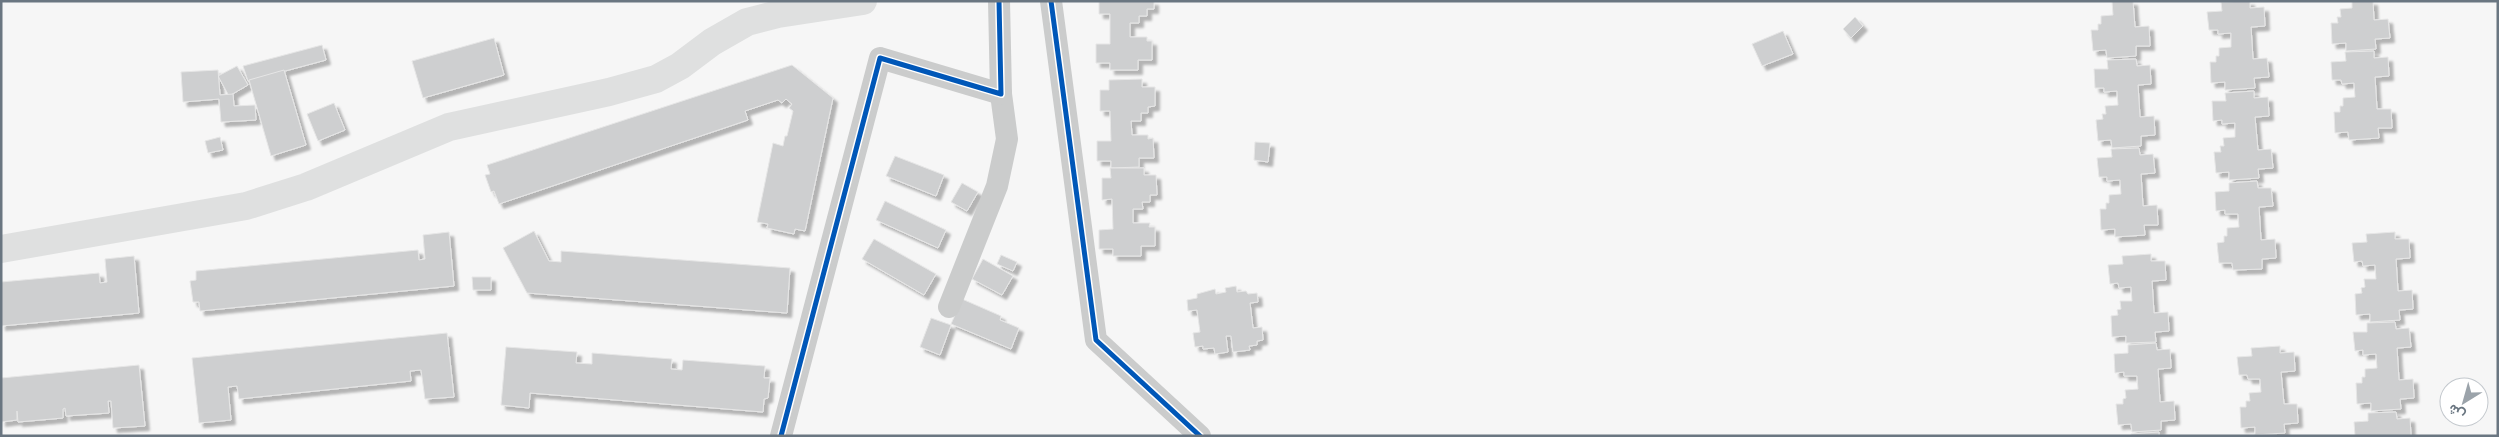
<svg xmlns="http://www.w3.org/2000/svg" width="2499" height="437" font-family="'Noto Sans',Vazirmatn,sans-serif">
  <defs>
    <filter id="shadow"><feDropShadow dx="4.5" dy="4.5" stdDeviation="1" flood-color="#0004"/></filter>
  </defs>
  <rect width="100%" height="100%" fill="#f6f6f6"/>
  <!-- building -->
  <g fill="#cecfd0" stroke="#e6e6e6" filter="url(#shadow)">
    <polygon points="1099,1 1154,1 1154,9 1147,9 1147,16 1139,16 1139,23 1130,23 1130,37 1147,37 1147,41 1152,41 1152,60 1138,60 1138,70 1110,70 1110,63 1096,63 1096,44 1110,44 1110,14 1099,14"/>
    <polygon points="2112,1 2133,1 2135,27 2149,26 2150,46 2136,46 2136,56 2107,58 2106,50 2093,51 2091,30 2098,30 2098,24 2101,24 2101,16 2113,15"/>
    <polygon points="2250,1 2250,8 2264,7 2265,26 2251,27 2253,59 2267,58 2269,77 2254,78 2255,88 2225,90 2225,82 2211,83 2210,62 2216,62 2216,56 2219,56 2219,48 2231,47 2231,33 2218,34 2218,30 2209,30 2207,12 2222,11 2221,2"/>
    <polygon points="2352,1 2373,1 2374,20 2388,19 2390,38 2375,39 2376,49 2346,51 2346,43 2332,44 2331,23 2338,23 2337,17 2341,17 2340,9 2352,8"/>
    <polygon points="1855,17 1863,26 1851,38 1843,29"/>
    <polygon points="1783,31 1793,54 1762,66 1752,44"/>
    <polygon points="494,38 504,75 423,98 412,61"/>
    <polygon points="322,45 326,60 248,81 243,66"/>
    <polygon points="2374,51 2374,58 2388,57 2389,76 2375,77 2377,109 2391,109 2392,128 2378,128 2379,138 2349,140 2348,132 2335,133 2334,112 2340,112 2340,106 2343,106 2343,98 2355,97 2354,83 2342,84 2341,80 2332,80 2331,62 2346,61 2345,52"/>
    <polygon points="2136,59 2137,66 2150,65 2151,84 2138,85 2140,117 2154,116 2155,135 2141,136 2141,146 2112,148 2111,140 2098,141 2096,120 2103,119 2102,114 2106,114 2105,106 2118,105 2117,91 2104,92 2104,88 2095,88 2094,69 2108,69 2107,60"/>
    <polygon points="792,65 833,98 805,231 795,229 794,234 767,228 768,224 757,222 773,143 783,146 785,136 787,136 793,111 789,108 792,104 786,99 782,103 778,100 745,111 748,120 499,204 494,191 491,192 485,175 490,174 487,165"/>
    <polygon points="237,66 248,85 229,96 218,76"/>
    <polygon points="218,70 220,95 233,94 234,106 255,105 256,120 221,122 219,99 183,102 181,72"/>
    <polygon points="284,70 306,145 271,156 249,80"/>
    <polygon points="1142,79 1142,87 1155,87 1155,106 1148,107 1148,113 1141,113 1141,121 1131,121 1132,135 1148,135 1148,139 1153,138 1154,158 1139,158 1139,167 1111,168 1111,161 1097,161 1097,141 1111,141 1110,111 1100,111 1100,90 1109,90 1109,80"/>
    <polygon points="2254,91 2254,98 2268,97 2269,116 2255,117 2258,150 2271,149 2273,168 2258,169 2259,178 2229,180 2229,172 2216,173 2214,152 2221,152 2220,146 2224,146 2223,138 2235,137 2235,123 2222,124 2222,120 2213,121 2212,101 2226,101 2225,93"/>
    <polygon points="334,103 345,130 318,141 307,114"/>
    <polygon points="220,137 223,150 208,153 205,141"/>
    <polygon points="1255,142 1270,143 1268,162 1254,160"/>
    <polygon points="2139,148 2140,155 2153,154 2155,173 2141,174 2143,206 2157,205 2158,225 2144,225 2145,235 2115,237 2115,229 2101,230 2100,209 2106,209 2106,203 2109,203 2109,195 2121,194 2120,180 2107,181 2107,177 2099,177 2097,158 2112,157 2111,149"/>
    <polygon points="895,156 944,175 936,196 886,176"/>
    <polygon points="1110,168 1144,168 1144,175 1156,175 1157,195 1150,195 1150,202 1142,202 1143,209 1133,209 1133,223 1150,223 1149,227 1155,227 1155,246 1141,246 1141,256 1113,256 1113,249 1099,249 1099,230 1113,229 1112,199 1102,200 1102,178 1111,178"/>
    <polygon points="2257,181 2258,188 2271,188 2273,206 2259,207 2261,240 2275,239 2276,258 2262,259 2262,269 2233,270 2232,263 2219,263 2217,243 2224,242 2224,236 2227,236 2227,228 2239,227 2238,214 2225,214 2225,210 2216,211 2215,192 2229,191 2229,183"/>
    <polygon points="962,183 978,192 967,211 951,202"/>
    <polygon points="885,201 946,230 938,248 876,220"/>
    <polygon points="534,231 549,261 561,262 561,251 790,268 787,313 527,293 503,248"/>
    <polygon points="449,232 454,286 200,311 199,302 193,302 190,281 196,280 196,271 418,250 419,260 425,259 423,235"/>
    <polygon points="2395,232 2395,239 2409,239 2410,258 2396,259 2398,291 2412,290 2413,309 2399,310 2400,320 2370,322 2370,314 2356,315 2355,294 2362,293 2361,288 2365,287 2364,279 2376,279 2375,265 2363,266 2362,261 2354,262 2352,243 2367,242 2366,234"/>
    <polygon points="874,239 936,274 924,295 862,259"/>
    <polygon points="2151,254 2151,261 2165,261 2166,280 2152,281 2154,313 2168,312 2169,331 2155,332 2156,342 2126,343 2126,336 2112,337 2111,316 2118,315 2117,310 2121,309 2120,301 2132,301 2131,287 2119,288 2118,283 2110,284 2108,265 2123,264 2122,256"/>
    <polygon points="1001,255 1017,262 1013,271 997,264"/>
    <polygon points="134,256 139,313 1,326 1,282 99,273 100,283 107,282 105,259"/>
    <polygon points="983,259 1013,276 1002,295 972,279"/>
    <polygon points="472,277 491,277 491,290 473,290"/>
    <polygon points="1236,286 1237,292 1246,291 1248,294 1257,293 1258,302 1250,303 1253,328 1262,327 1263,340 1257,341 1257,345 1249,346 1250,350 1233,352 1231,336 1226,336 1228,352 1215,354 1214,348 1203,349 1203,346 1195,347 1193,333 1200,332 1197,310 1188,311 1187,300 1197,298 1197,294 1215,289 1216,294 1226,292 1225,288"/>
    <polygon points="962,299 1001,316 1000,320 1019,328 1011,349 951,324"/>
    <polygon points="931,318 951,325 940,355 920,347"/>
    <polygon points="2395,322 2396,329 2409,328 2411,347 2397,348 2399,380 2413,379 2414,398 2400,399 2401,409 2371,411 2371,403 2357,404 2356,383 2362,383 2362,377 2365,377 2365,369 2377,368 2376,354 2363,355 2363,350 2355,351 2353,332 2367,332 2367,323"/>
    <polygon points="447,333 454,397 425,399 421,370 410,371 411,381 239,399 237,386 228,387 231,420 199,423 192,358"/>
    <polygon points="2156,343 2157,350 2170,349 2171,368 2158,369 2160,402 2174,401 2175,420 2161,421 2161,430 2132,432 2131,424 2118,425 2116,404 2123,404 2123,399 2126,398 2125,390 2138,389 2137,376 2124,376 2124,372 2115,373 2114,354 2128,353 2128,345"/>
    <polygon points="2280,346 2280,353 2294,352 2295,371 2281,372 2284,404 2297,404 2298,423 2284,424 2285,433 2255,435 2255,427 2241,428 2240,407 2246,407 2246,401 2250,401 2249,393 2261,392 2260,379 2248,379 2247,375 2239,375 2237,357 2252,356 2251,348"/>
    <polygon points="506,347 577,352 576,363 592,364 592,353 672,359 671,369 682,370 683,360 765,366 764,378 770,378 768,398 764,399 763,412 530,393 529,408 501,405"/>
    <polygon points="139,365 145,426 113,428 111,401 108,401 109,413 66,416 65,408 63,409 63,418 18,422 17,411 17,420 1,422 1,378"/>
    <polygon points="2396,412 2397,419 2410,418 2411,436 2355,436 2354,422 2368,421 2368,413"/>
    <polygon points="2159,432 2159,436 2131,436 2131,434"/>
  </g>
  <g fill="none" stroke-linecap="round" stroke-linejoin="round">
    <!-- street -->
    <g stroke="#cbcccc" stroke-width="22">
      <polyline points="1051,1 1096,340 1200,436"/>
      <polyline points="949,307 997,186 1007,139 1001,94"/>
      <polyline points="781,436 880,58 1001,94 999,1"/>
    </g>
    <!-- secondary -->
    <polyline stroke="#dfe0e0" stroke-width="28" points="1,249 246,206 306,187 449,127 609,92 656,79 680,66 712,42 747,22 778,14 863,1"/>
    <defs>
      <g id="cycleway">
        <polyline points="1051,1 1096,340 1200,436"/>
        <polyline points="781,436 880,58 1001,94 999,1"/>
      </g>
    </defs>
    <!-- cycleway casing -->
    <use href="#cycleway" stroke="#fff" stroke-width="8"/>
    <!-- cycleway -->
    <use href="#cycleway" stroke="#0057b8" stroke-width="5"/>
  </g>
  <!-- border -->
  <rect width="2499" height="437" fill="none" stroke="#6a7681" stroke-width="5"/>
  <!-- north arrow -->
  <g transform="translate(2464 402) rotate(217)"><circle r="24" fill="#ffffff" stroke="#c3c8cd"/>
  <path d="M0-4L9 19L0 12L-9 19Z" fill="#9ba3aa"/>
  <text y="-8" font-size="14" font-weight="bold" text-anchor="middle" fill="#6a7681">ش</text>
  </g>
</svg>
